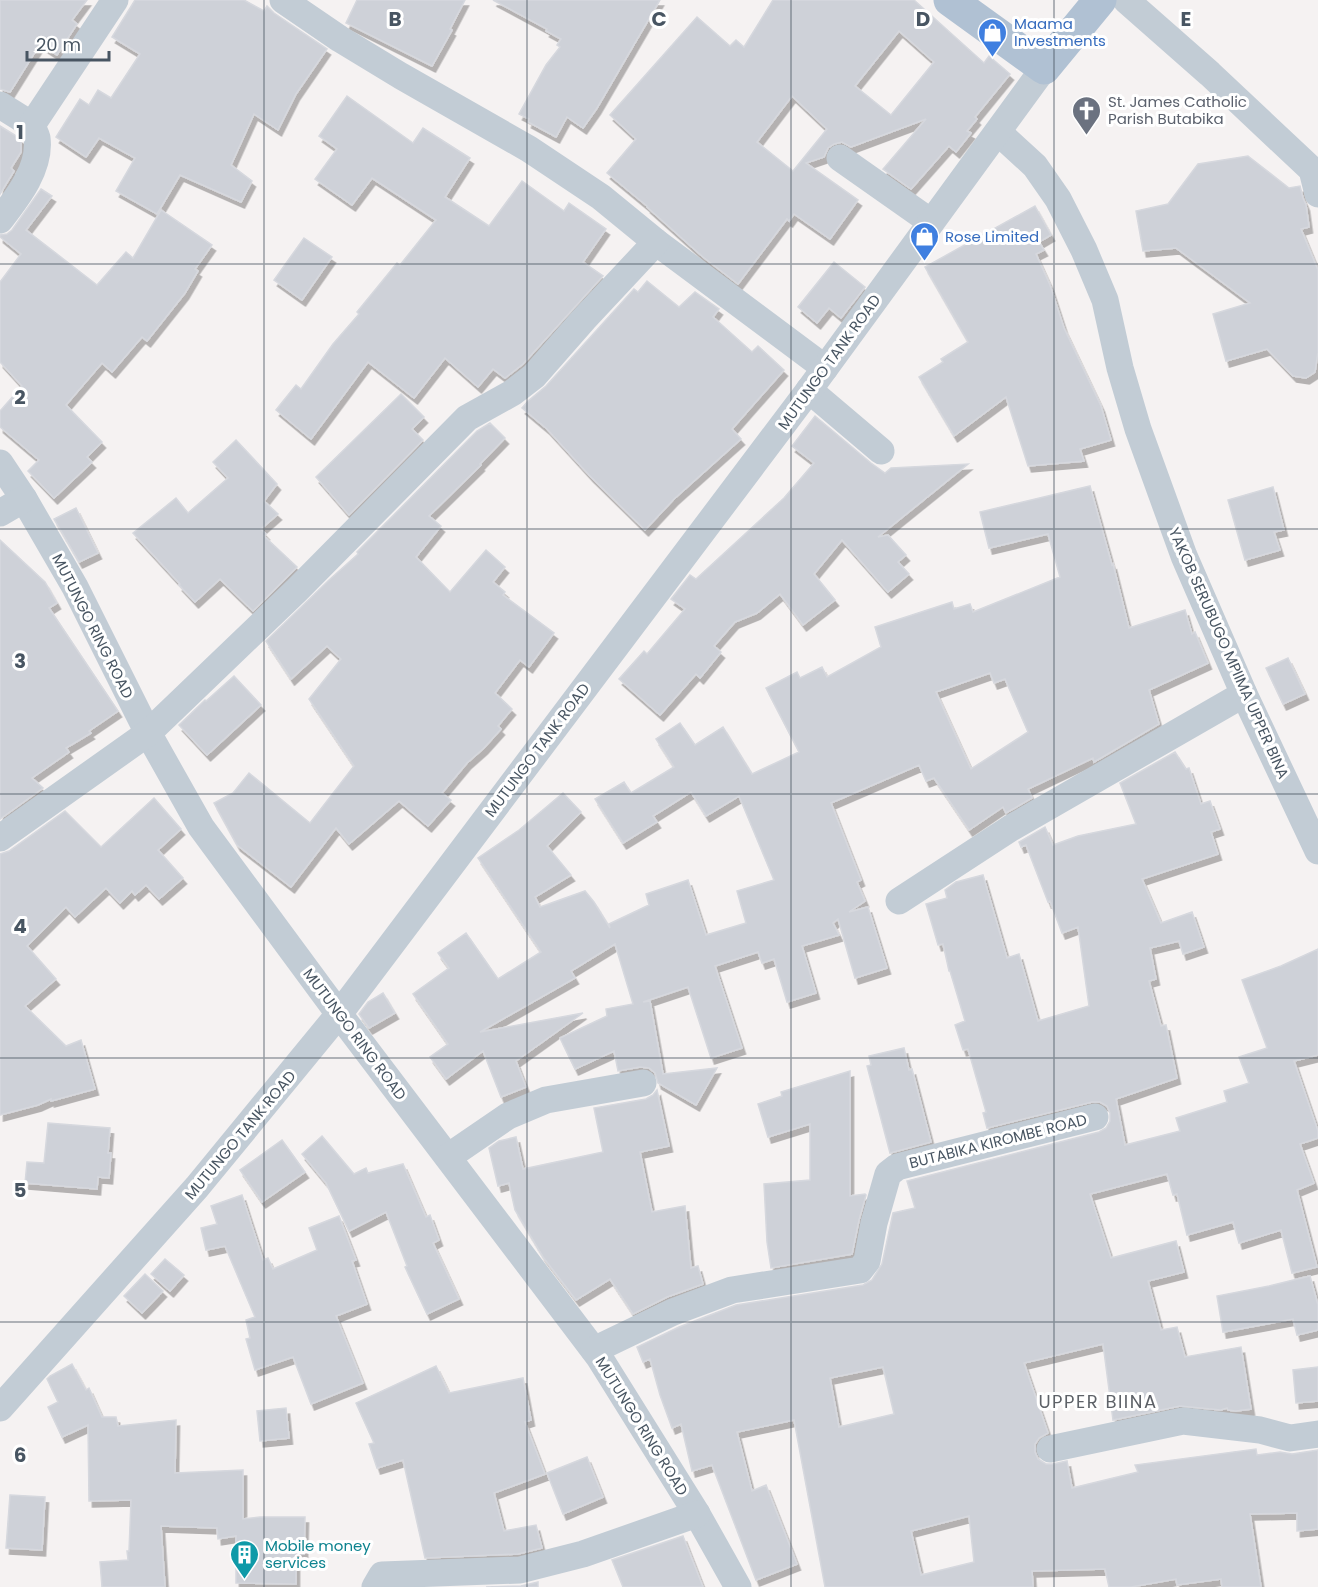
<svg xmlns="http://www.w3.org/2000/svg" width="1318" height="1587" font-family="Poppins,sans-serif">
  <defs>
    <filter id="shadow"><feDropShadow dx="3.5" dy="6" stdDeviation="0" flood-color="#0004"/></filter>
  </defs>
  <rect width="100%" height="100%" fill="#f5f2f2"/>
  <!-- building -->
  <g fill="#ced1d8" stroke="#d6d8de" stroke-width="1.5" fill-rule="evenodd" filter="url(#shadow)">
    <polygon points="0,0 87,0 72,20 77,24 57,55 40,44 10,92 0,89"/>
    <polygon points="135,0 244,0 264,11 267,6 274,13 327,49 296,94 278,130 254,114 231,165 252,181 241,202 180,175 157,214 116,191 135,158 99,138 86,157 56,137 80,99 89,105 98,90 111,98 140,54 112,37"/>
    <polygon points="357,0 465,0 450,29 452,30 432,66 346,23"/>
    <polygon points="493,0 660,0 597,108 583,128 567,117 556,137 528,122 529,119 519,114 546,65 560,47 557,45 561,39 546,31 547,29"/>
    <path d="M773,0H914L984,63L989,56L1010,74L975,117L977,119L967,131L971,133L956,152L949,146L911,189L883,169L926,119L851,147L842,142L834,144L828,148L824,157L806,163L858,200L830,239L794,214L789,221L787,219L738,284L703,257L647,207V206L607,173L636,139L610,115L697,17L730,46L736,40L744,47ZM899,31L934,62L891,115L855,86ZM792,96L827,129L793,171L757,142Z"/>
    <polygon points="347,96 413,143 423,128 470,158 445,197 489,226 522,181 564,211 569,203 606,229 583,262 603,276 523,364 505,378 493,369 478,387 445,358 414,398 368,362 311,439 276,410 296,385 301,389 333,344 359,314 357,312 397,263 400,265 436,220 372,178 352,205 315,179 337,149 319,136"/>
    <polygon points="0,126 21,139 21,152 11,168 14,171 0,194"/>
    <polygon points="1248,156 1289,188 1300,186 1303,198 1306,205 1309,227 1301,229 1318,270 1318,352 1315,372 1306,378 1293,376 1267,349 1226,361 1213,314 1250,303 1176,248 1143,251 1136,211 1168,204 1198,164"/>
    <polygon points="41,189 52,196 26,230 97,285 126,252 133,258 161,210 212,245 195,269 198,271 185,293 147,341 142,337 112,372 102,363 66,405 102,442 87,457 92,462 54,498 28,471 39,460 0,427 0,411 22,386 0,362 0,282 21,254 0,237 0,235 7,234 12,230"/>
    <polygon points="1035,206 1051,235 1039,242 1044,250 1036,254 1050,285 1064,328 1101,406 1111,440 1080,449 1084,461 1028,466 1006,397 954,436 919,377 943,362 941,359 968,342 925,267"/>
    <polygon points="304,238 332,257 302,300 274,280"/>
    <polygon points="834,262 865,287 841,318 829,308 817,323 798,307"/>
    <polygon points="647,281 679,307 695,292 719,309 713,317 752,352 758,346 784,370 732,429 741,439 674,499 645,530 590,476 547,429 522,408 528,401 546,386 634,289 638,292"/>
    <polygon points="401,394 424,417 412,429 423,440 349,515 316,477"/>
    <polygon points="815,416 871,463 885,473 891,468 968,464 878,537 888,535 906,555 898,562 909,574 888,592 842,540 814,574 835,600 803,625 780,594 757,613 735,622 714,646 721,652 700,678 696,674 660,715 619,679 644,651 647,654 685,609 671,599 690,575 696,579 784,498 814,463 792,446"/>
    <polygon points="490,423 505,438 480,464 481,465 429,516 441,526 416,557 450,592 486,550 505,567 493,582 505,592 503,595 554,633 529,667 520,660 495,693 512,709 498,726 501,729 484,748 467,763 442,793 451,800 428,826 399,801 349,844 336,828 291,887 237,845 214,803 233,793 249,773 310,823 354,766 309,699 341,659 327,646 291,679 266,641 329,580 358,554 357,552 477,431"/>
    <polygon points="236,440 277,484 264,501 278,514 261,529 266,534 264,536 297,567 253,611 220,579 195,602 179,585 180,584 133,533 176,498 188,513 228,478 213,462"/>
    <path d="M1090,486L1112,565L1113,564L1129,628L1185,610L1192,634L1195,632L1208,663L1149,690L1159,724L1094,762L1093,758L1028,789L1032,798L1006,813L1003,807L969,830L934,778L926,781L919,765L831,803L861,880L857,882L865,901L849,912L868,907L887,968L855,978L838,919L833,923L839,935L802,946L816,993L787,1002L774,959L762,963L758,952L715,966L742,1048L711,1058L688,987L643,1002L650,1001L663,1074L717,1068L696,1105L658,1083L655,1073L649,1068L640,1067L618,1071L614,1051L575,1069L560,1038L607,1016L606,1009L633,1004L615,944L571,971L575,978L480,1032L583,1013L516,1061L526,1087L501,1097L483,1051L446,1079L430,1057L448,1044L413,994L449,968L438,953L466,933L498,979L541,952L478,858L519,830L563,793L581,812L547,846L571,875L535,897L540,907L585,891L594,902L610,928L609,924L649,905L646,894L688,880L706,935L746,923L737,891L774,880L739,796L706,816L691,792L653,816L657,822L623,843L595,799L624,782L631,793L674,767L656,739L680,723L695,745L723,727L752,774L799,752L766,688L797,672L800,678L822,667L827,677L881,647L875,627L952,602L954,609L970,604L973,612L1060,577L1048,534L989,548L980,512ZM990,673L994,683L1005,679L1028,732L971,769L936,692Z"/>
    <polygon points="1273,487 1284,530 1274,532 1280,550 1245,560 1228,500"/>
    <polygon points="76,508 98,553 79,562 54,519"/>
    <polygon points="0,540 45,582 57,603 49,608 118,711 89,731 91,733 66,748 69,752 32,778 43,788 0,819"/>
    <polygon points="1288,658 1305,694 1283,704 1266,668"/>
    <polygon points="234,676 261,705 207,755 179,725 205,700 206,701"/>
    <path d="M1175,752L1186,769L1189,768L1201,804L1210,801L1220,829L1211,832L1218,854L1142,879L1161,923L1192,912L1204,947L1183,954L1179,941L1150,948L1156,979L1149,981L1161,1026L1166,1025L1177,1078L1116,1099L1125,1145L1180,1131L1176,1118L1227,1102L1224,1091L1249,1083L1239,1057L1267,1048L1242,980L1281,966L1318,949V1055L1294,1061L1318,1131V1138L1300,1144L1314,1183L1297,1190L1317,1267L1292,1273L1281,1230L1239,1243L1233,1222L1187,1235L1177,1194L1173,1195L1167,1174L1090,1194L1111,1258L1176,1241L1184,1272L1148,1281L1161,1330L1177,1327L1185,1357L1241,1347L1251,1409L1236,1411L1228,1410L1227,1408L1221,1410L1180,1406L1113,1420L1103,1344L1024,1363L1048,1433L1039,1438L1035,1444V1452L1038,1459L1046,1464H1053L1067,1461L1072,1488L1138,1472L1135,1465L1256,1449L1257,1455L1280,1452L1292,1454L1318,1450V1529L1297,1531V1513L1250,1514L1261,1587H1222L1221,1579L1177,1585L1176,1579L1131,1587H1109L1105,1569L1032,1571L1033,1587H825L794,1420L737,1432L752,1491L766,1485L797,1564L756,1580L712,1465L692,1471L681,1424L672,1428L660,1395L650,1359L643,1362L637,1347L679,1327L736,1305L863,1285L872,1280L882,1264L893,1213L915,1208L907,1181L1099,1132L1106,1128L1110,1121V1113L1107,1106L1100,1102H1092L987,1128L983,1113L986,1112L968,1049L963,1050L955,1025L965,1021L950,971H949L943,944L938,945L926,904L947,898L945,890L956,882L983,875L1007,958L1019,954L1038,1021L1089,1006L1078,927L1062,933L1050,901L1048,902L1026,845L1021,847L1019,842L1045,827L1053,845L1078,836L1136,824L1120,783ZM883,1367L894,1414L839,1427L830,1378ZM969,1516L974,1562L921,1575L911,1531Z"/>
    <polygon points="154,798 181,829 158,850 183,878 159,899 146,885 135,895 132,891 120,903 106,888 75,917 66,907 27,946 56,979 25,1006 66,1046 81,1040 95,1089 51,1101 51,1099 38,1105 0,1115 0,854 9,851 65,811 101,847"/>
    <polygon points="383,993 395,1013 369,1028 359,1014 368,1002"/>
    <polygon points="904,1048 909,1070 912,1069 931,1142 890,1153 867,1066 871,1065 869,1056"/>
    <polygon points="850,1071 850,1196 865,1194 866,1195 859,1220 852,1254 771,1268 767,1242 764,1184 810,1180 810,1124 768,1137 758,1104 782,1096 781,1092"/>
    <polygon points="657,1090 669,1146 640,1152 652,1212 685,1206 691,1268 698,1266 703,1284 667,1297 633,1314 610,1279 576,1300 543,1257 515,1210 509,1183 498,1186 489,1148 499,1141 516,1137 523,1169 603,1152 594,1108 646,1099 653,1095"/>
    <polygon points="48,1123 110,1128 108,1153 111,1153 109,1178 98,1177 97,1189 25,1183 27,1162 44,1163"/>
    <polygon points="322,1136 354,1174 366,1168 368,1173 403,1164 426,1217 430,1215 439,1240 433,1243 459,1299 427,1314 405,1267 407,1266 386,1212 349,1231 326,1183 302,1154"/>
    <polygon points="282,1140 305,1172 262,1202 240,1170"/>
    <polygon points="242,1195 263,1260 268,1258 273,1269 317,1250 309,1228 339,1216 356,1260 352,1261 367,1304 336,1316 363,1383 311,1404 293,1357 255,1370 246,1339 250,1338 246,1320 255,1317 225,1246 206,1250 201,1228 217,1224 211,1206"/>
    <polygon points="165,1259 184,1275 170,1291 151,1274"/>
    <polygon points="145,1274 163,1291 142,1313 124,1296"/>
    <polygon points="1310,1276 1318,1305 1318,1330 1297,1335 1293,1319 1223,1332 1217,1296 1269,1286"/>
    <polygon points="72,1364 86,1390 89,1388 102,1417 116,1417 118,1426 176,1420 175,1473 243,1470 243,1519 260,1517 305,1517 304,1554 296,1553 296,1584 236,1583 236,1536 218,1539 217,1528 161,1526 165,1587 102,1587 100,1562 128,1560 127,1551 129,1551 131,1500 89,1501 88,1425 62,1437 48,1407 58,1402 47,1379 50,1376"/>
    <polygon points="436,1366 449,1393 523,1378 531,1420 525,1422 545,1474 494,1493 504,1531 536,1525 542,1548 518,1554 425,1558 403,1460 377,1468 369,1444 374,1443 356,1403"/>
    <polygon points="1318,1367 1318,1401 1296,1403 1293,1370"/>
    <polygon points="286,1408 289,1438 260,1441 257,1411"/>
    <polygon points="587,1457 603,1497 563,1514 547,1473"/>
    <polygon points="10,1495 45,1497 42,1550 6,1548"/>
    <polygon points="683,1536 703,1587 623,1587 612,1560"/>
    <polygon points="538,1582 538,1587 486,1587 521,1586"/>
  </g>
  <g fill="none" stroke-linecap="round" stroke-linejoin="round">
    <!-- minor -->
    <g stroke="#c2ccd5" stroke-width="27">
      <polyline points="283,0 340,39 401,76 529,149 601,197 656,242 825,368"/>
      <polyline points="1126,0 1210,74 1312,170 1318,194"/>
      <polyline points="0,105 32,125"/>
      <polyline points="998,132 1035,166 1058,199 1084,250 1105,300 1120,368 1138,429 1184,556 1244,694 1318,851"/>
      <polyline points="840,158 931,222"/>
      <path d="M0,220C17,198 41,168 37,138C36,134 33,129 32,125L115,0"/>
      <polyline points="809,390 881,451"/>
      <polyline points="0,463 24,499 75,587 148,733 201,827 339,1014 599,1357 697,1514 738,1587"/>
      <polyline points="0,513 24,499"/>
      <polyline points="0,838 148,733 297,590 467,418 512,393 534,376 584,319 656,242"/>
      <polyline points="899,901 1011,828 1244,694"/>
      <polyline points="448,1157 508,1116 546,1100 643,1083"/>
      <polyline points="594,1350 673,1312 732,1290 860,1270 867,1261 874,1223 888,1174 897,1167 1095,1117"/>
      <polyline points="0,1408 197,1187 339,1014 809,390 1044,68"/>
      <polyline points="1050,1449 1183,1421 1260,1430 1290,1438 1318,1434"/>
      <polyline points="375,1587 382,1575 520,1570 583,1554 697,1514"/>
    </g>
    <!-- major -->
    <polyline stroke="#b0c1d3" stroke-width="33" points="950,0 1044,68 1100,0"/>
  </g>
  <!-- grid -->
  <path fill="none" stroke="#485562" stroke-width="1.5" stroke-opacity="0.55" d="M264,0V1587M527,0V1587M791,0V1587M1054,0V1587M0,264H1318M0,529H1318M0,794H1318M0,1058H1318M0,1322H1318"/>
  <!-- icons -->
  <defs>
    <symbol id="shop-pin" viewBox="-11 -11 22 30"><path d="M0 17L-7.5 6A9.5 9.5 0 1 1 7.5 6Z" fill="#3f7fe0" stroke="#fff"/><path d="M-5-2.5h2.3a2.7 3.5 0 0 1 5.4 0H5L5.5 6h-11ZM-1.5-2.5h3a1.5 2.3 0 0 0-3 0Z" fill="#fff"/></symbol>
    <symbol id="church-pin" viewBox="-11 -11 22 30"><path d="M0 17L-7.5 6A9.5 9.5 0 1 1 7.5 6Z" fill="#6b7280" stroke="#fff"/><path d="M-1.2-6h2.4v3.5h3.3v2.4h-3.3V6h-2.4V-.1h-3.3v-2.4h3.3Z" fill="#fff"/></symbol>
    <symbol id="building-pin" viewBox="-11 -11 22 30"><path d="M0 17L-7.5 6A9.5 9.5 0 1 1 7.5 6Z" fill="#0f9aa8" stroke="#fff"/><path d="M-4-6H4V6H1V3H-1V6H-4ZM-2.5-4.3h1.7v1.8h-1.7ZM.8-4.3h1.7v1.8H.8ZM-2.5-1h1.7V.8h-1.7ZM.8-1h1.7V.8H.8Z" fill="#fff"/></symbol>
  </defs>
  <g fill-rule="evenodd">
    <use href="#shop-pin" x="976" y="16" width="33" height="45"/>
    <use href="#church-pin" x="1070" y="94" width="33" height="45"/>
    <use href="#shop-pin" x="908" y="220" width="33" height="45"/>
    <use href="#building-pin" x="228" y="1538" width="33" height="45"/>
  </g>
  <g text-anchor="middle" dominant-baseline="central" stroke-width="6" stroke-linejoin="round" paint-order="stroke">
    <!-- shop labels -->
    <g font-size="15" fill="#366cbe" stroke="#fff" text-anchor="start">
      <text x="1014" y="23">Maama<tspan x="1014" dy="17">Investments</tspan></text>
      <text x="945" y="236">Rose Limited</text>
    </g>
    <!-- worship labels -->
    <g font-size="15" fill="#5b616d" stroke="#fff" text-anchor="start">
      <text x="1108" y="101">St. James Catholic<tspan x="1108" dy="17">Parish Butabika</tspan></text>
    </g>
    <!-- street labels -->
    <g font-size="15" fill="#485562" stroke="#fff">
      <text transform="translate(829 362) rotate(-54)">MUTUNGO TANK ROAD</text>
      <text transform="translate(93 626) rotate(63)">MUTUNGO RING ROAD</text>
      <text transform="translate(1229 653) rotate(66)">YAKOB SERUBUGO MPIIMA UPPER BINA</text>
      <text transform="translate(537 750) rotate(-53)">MUTUNGO TANK ROAD</text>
      <text transform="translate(355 1034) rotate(53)">MUTUNGO RING ROAD</text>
      <text transform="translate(240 1135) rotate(-50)">MUTUNGO TANK ROAD</text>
      <text transform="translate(998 1141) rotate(-14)">BUTABIKA KIROMBE ROAD</text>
      <text transform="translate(642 1426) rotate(58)">MUTUNGO RING ROAD</text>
    </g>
    <!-- culture labels -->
    <g font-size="15" fill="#0d838f" stroke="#fff" text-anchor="start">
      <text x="265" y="1545">Mobile money<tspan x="265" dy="17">services</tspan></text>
    </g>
    <!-- quarter labels -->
    <g font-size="18" letter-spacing="1.5" fill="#5e6268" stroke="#fff">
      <text x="1098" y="1401">UPPER BIINA</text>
    </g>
  </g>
  <g font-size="20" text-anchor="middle" font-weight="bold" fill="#485562" stroke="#fff" stroke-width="6" stroke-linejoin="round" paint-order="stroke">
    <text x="395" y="26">B</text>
    <text x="659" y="26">C</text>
    <text x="923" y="26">D</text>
    <text x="1186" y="26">E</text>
    <text x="20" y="139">1</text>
    <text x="20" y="404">2</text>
    <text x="20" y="668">3</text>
    <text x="20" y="933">4</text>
    <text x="20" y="1197">5</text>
    <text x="20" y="1462">6</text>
  </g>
  <!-- scale -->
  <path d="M27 51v9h82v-9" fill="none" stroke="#485562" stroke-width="3"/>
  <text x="36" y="51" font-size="18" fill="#485562" stroke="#ffffff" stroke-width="4.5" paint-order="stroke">20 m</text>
</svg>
